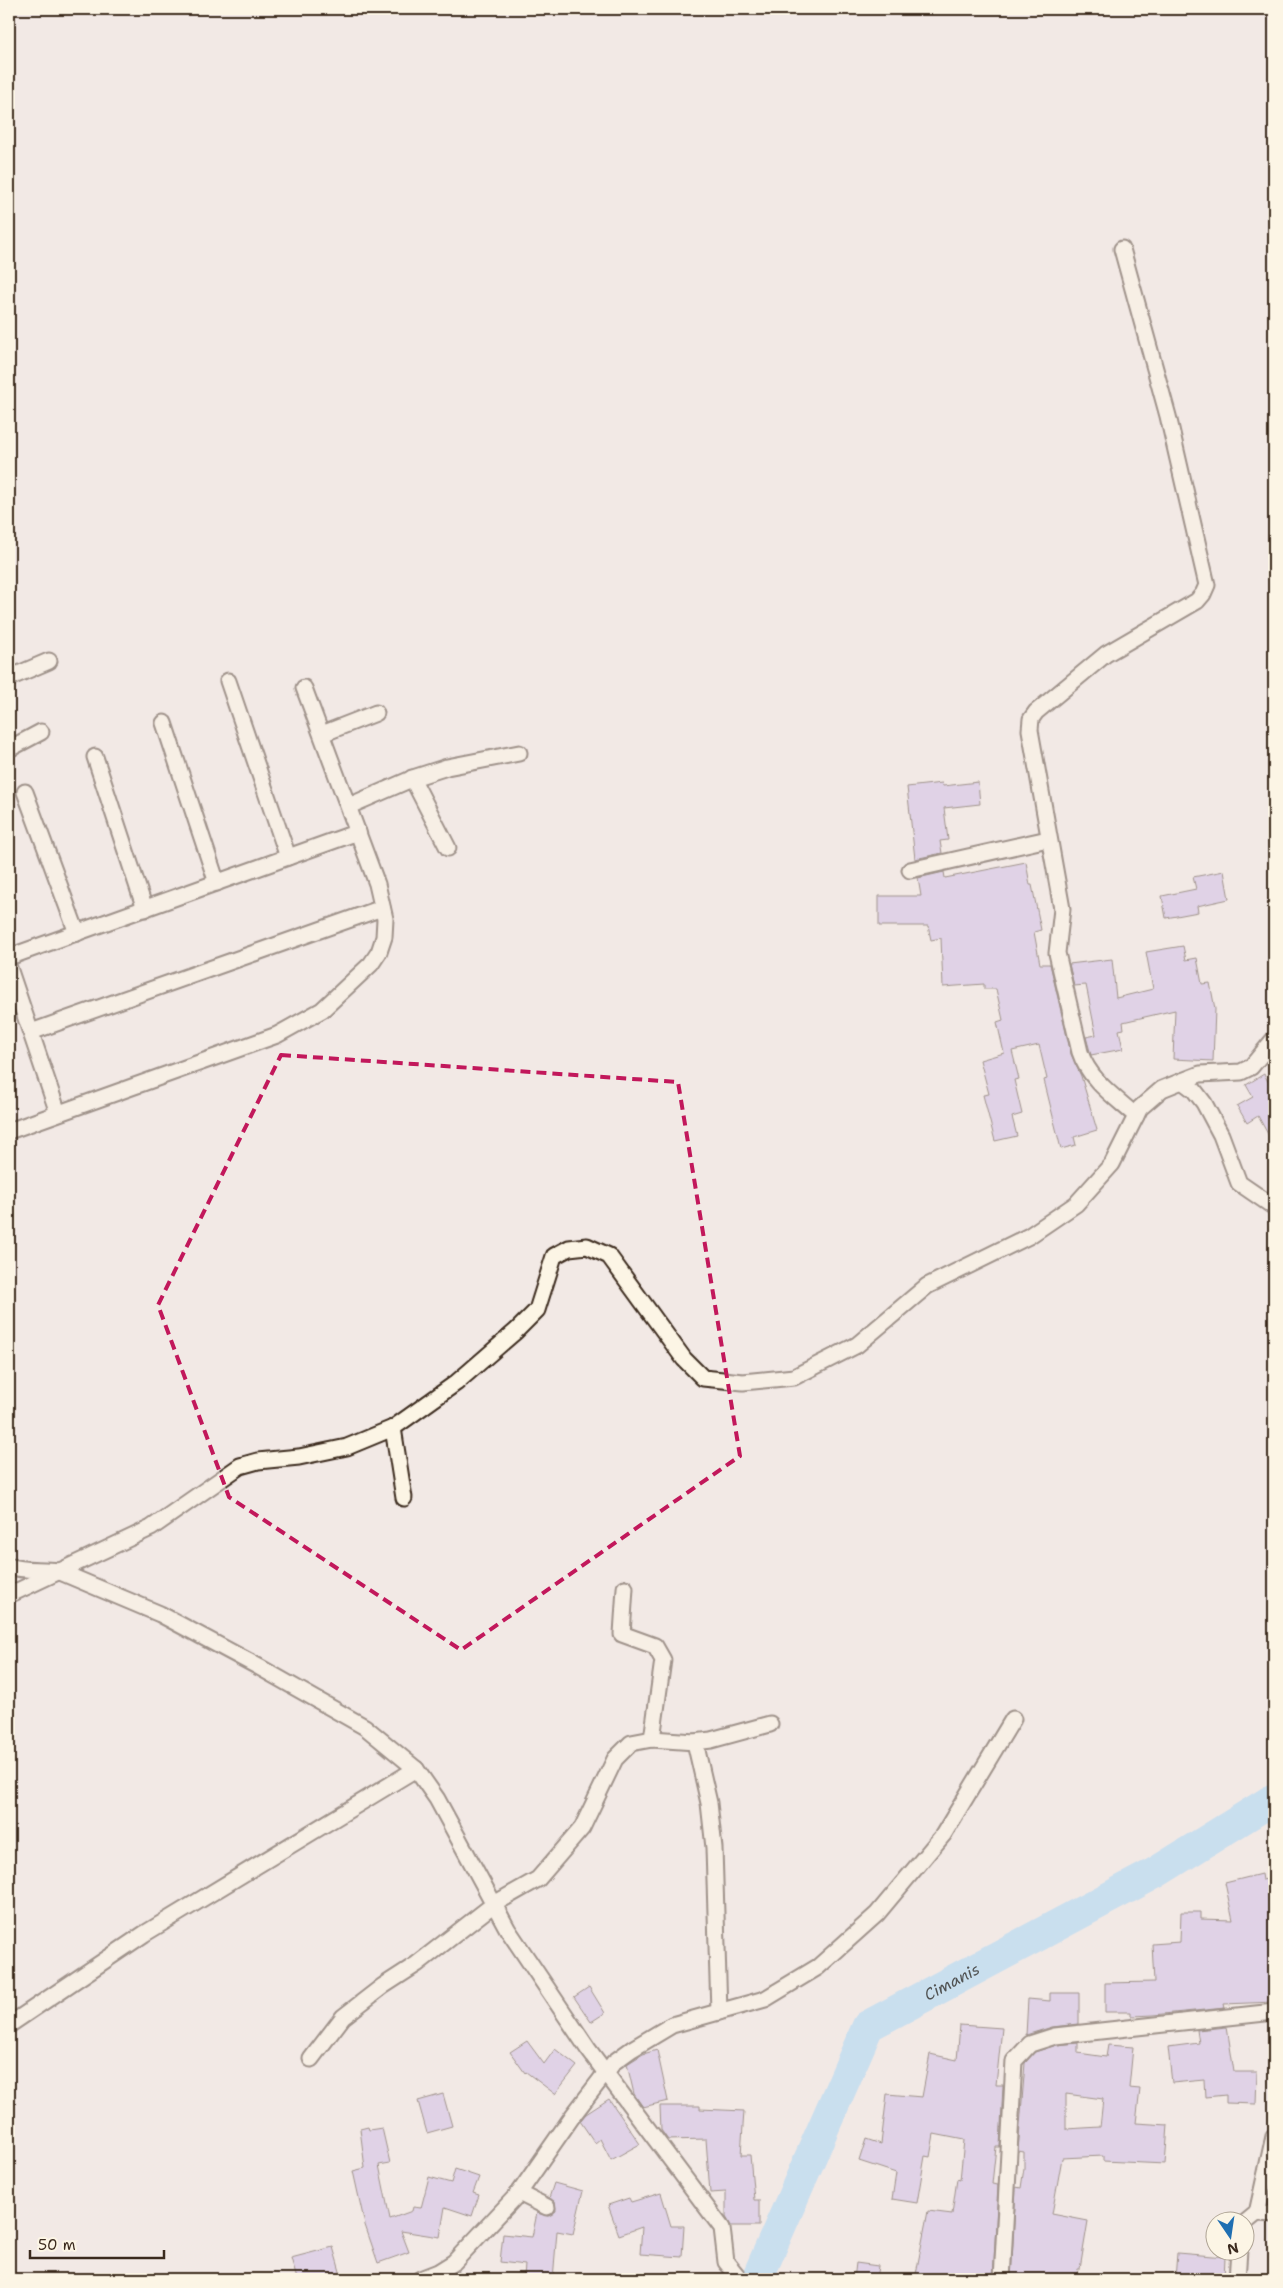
<svg xmlns="http://www.w3.org/2000/svg" width="1283" height="2288" font-family="'Shantell Sans',sans-serif">
  <rect width="100%" height="100%" fill="#f2e9e5"/>
  <filter id="ink" filterUnits="userSpaceOnUse"><feTurbulence type="fractalNoise" baseFrequency=".02" numOctaves="2"/><feDisplacementMap in="SourceGraphic" scale="10" xChannelSelector="R" yChannelSelector="G"/><feConvolveMatrix kernelMatrix="1 2 1 2 8 2 1 2 1" color-interpolation-filters="sRGB"/></filter>
  <g filter="url(#ink)">
    <g fill="none" stroke-linecap="round" stroke-linejoin="round">
      <!-- river -->
      <path stroke="#98d2f8" stroke-width="32" id="s1" d="M757,2279L868,2026L1155,1873L1274,1799"/>
    </g>
    <!-- building -->
    <g fill="#c9b7e7" stroke="#3b2a1e" fill-rule="evenodd">
      <polygon points="978,782 980,804 944,808 948,840 940,841 942,853 915,859 907,787 942,783 943,786"/>
      <polygon points="1026,862 1030,885 1032,885 1041,930 1034,932 1040,964 1050,964 1071,1054 1081,1076 1097,1130 1074,1137 1076,1145 1061,1149 1044,1080 1047,1079 1039,1045 1012,1051 1019,1079 1014,1080 1022,1114 1012,1117 1017,1136 995,1141 983,1095 989,1094 980,1060 1004,1053 997,1022 1003,1020 996,989 984,989 984,984 943,987 941,938 931,940 928,926 879,926 879,896 921,896 918,878 944,872 945,878"/>
      <polygon points="1224,871 1229,899 1197,906 1198,912 1166,918 1162,896 1196,889 1193,877"/>
      <polygon points="1183,946 1186,960 1197,958 1202,984 1210,983 1215,1009 1213,1061 1173,1059 1175,1010 1123,1022 1124,1029 1119,1030 1123,1049 1091,1055 1086,1037 1096,1035 1086,985 1074,986 1069,964 1112,959 1116,998 1153,989 1146,952"/>
      <polygon points="1264,1074 1274,1093 1274,1145 1258,1116 1247,1123 1237,1106 1253,1097 1246,1085"/>
      <polygon points="1261,1874 1262,1880 1274,1878 1274,2002 1224,2004 1225,2008 1153,2015 1131,2016 1131,2012 1105,2012 1105,1983 1154,1982 1152,1944 1180,1942 1181,1912 1200,1912 1200,1919 1233,1920 1225,1883"/>
      <polygon points="589,1987 605,2013 591,2022 574,1997"/>
      <polygon points="1050,1993 1079,1993 1079,2024 1052,2027 1026,2035 1028,1999 1050,2001"/>
      <polygon points="960,2025 1002,2028 996,2085 1003,2085 1000,2147 996,2147 992,2184 998,2185 993,2279 915,2279 928,2211 952,2214 957,2179 960,2180 964,2140 934,2134 930,2157 925,2156 917,2203 892,2199 896,2173 859,2161 866,2139 881,2144 887,2094 922,2097 930,2054 957,2060"/>
      <polygon points="1227,2027 1234,2072 1257,2072 1256,2104 1226,2103 1226,2095 1205,2097 1204,2080 1172,2083 1168,2047 1199,2043 1197,2030"/>
      <polygon points="527,2041 544,2064 555,2049 577,2066 555,2094 526,2072 525,2073 510,2052"/>
      <path d="M1078,2043V2053L1106,2057L1108,2045L1133,2047L1129,2088L1140,2089L1136,2123L1168,2125L1165,2164L1103,2161V2156L1062,2158L1052,2214L1088,2221L1080,2269H1078L1076,2279H1011L1016,2187L1021,2188L1024,2168V2152L1018,2151L1025,2063L1035,2052L1057,2045ZM1066,2094L1103,2099L1100,2127L1066,2129Z"/>
      <polygon points="657,2050 668,2101 643,2107 634,2094 627,2064 643,2054"/>
      <polygon points="443,2094 452,2126 427,2133 418,2101"/>
      <polygon points="609,2099 640,2144 611,2160 600,2139 595,2143 580,2121 586,2114"/>
      <polygon points="660,2106 700,2106 700,2109 744,2111 741,2155 750,2155 754,2200 759,2200 759,2226 731,2226 726,2217 726,2192 710,2193 706,2139 668,2140 661,2130"/>
      <polygon points="368,2127 369,2130 382,2128 390,2163 379,2165 390,2219 412,2211 413,2207 421,2208 429,2177 451,2183 455,2169 479,2177 473,2193 479,2195 472,2216 445,2207 440,2237 401,2231 409,2252 378,2263 365,2225 353,2171 365,2168 360,2129"/>
      <polygon points="554,2183 583,2191 573,2234 557,2231 553,2279 524,2276 525,2265 500,2262 503,2234 532,2237 537,2213 548,2216 556,2211 555,2202 549,2198"/>
      <polygon points="661,2193 671,2226 684,2226 682,2257 640,2254 642,2227 619,2235 608,2205 629,2198 631,2202"/>
      <polygon points="333,2247 341,2275 325,2279 297,2279 291,2258"/>
      <polygon points="1177,2253 1225,2257 1224,2278 1175,2279"/>
      <polygon points="856,2263 878,2266 876,2279 854,2279"/>
    </g>
    <g fill="none" stroke-linecap="round" stroke-linejoin="round">
      <defs>
        <g id="minor">
          <path d="M1122,249L1168,416L1207,585L1203,594L1197,601L1106,654L1036,712L1031,719L1030,730L1062,909L1057,953L1080,1052C1089,1080 1115,1097 1136,1116"/>
          <polyline points="9,678 49,661"/>
          <polyline points="228,681 288,857"/>
          <polyline points="164,723 217,883"/>
          <polyline points="322,734 376,713"/>
          <polyline points="9,749 41,732"/>
          <polyline points="95,757 145,909"/>
          <polyline points="412,778 448,848"/>
          <polyline points="25,792 77,933"/>
          <polyline points="349,806 416,777 447,767 519,753"/>
          <polyline points="910,870 1048,839"/>
          <polyline points="9,957 358,832"/>
          <polyline points="9,968 58,1113"/>
          <polyline points="31,1032 382,908"/>
          <polyline points="1182,1081 1200,1074 1241,1072 1251,1067 1274,1039"/>
          <polyline points="9,1131 277,1035 322,1010 371,964 379,952 384,937 385,919 377,884 304,688"/>
          <polyline points="393,1428 404,1498"/>
          <path d="M9,1566C25,1572 41,1568 58,1571L160,1614L259,1667L365,1727L416,1769L437,1799L508,1930L588,2049L722,2228L726,2262L740,2279"/>
          <polyline points="625,1588 622,1634 655,1646 663,1660 652,1739"/>
          <polyline points="9,1595 151,1528 240,1466 258,1461 299,1457 347,1447 393,1428 456,1383 516,1331 537,1310 554,1256 569,1248 587,1246 609,1256 684,1359 703,1378 743,1382 794,1377 857,1345 927,1286 1029,1236 1076,1204 1112,1164 1140,1108 1162,1089 1182,1081 1194,1090 1204,1103 1221,1135 1239,1183 1274,1207"/>
          <polyline points="695,1742 709,1803 714,1848 719,2012"/>
          <polyline points="9,2025 144,1934 416,1769"/>
          <polyline points="311,2059 343,2017 383,1986 417,1964 494,1904 538,1879 582,1828 615,1759 631,1743 652,1739 695,1742 711,1740 770,1724"/>
          <polyline points="519,2193 547,2207"/>
          <polyline points="1257,2213 1274,2136"/>
          <polyline points="1246,2222 1257,2213 1274,2214"/>
          <polyline points="420,2279 438,2272 454,2262 519,2193 574,2114 614,2062 632,2049 672,2025 765,1999 818,1967 877,1914 943,1835 1013,1719"/>
          <polyline points="1002,2279 1014,2061 1030,2044 1055,2036 1274,2012"/>
          <polyline points="1237,2279 1239,2250"/>
        </g>
      </defs>
      <!-- minor casing -->
      <use href="#minor" stroke="#3b2a1e" stroke-width="19"/>
      <!-- minor -->
      <use href="#minor" stroke="#fcf5e5" stroke-width="15"/>
    </g>
  </g>
  <!-- marked area -->
  <path d="M0 0H1283V2288H0ZM281,1055L678,1082L740,1456L461,1650L229,1497L158,1305Z" fill="#f2e9e5" fill-opacity=".55" fill-rule="evenodd"/>
  <path fill="none" stroke="#c2185b" stroke-width="4" stroke-dasharray="10 6" stroke-linejoin="round" d="M281,1055L678,1082L740,1456L461,1650L229,1497L158,1305Z"/>
  <g text-anchor="middle" dominant-baseline="central" stroke-width="4.5" stroke-linejoin="round" paint-order="stroke">
    <!-- water labels -->
    <g font-size="16" font-style="italic" fill="#525454" stroke="#fcf5e5">
      <text stroke="none"><textPath href="#s1" startOffset="371">Cimanis</textPath></text>
    </g>
  </g>
  <!-- margin -->
  <rect width="1283" height="2288" fill="none" stroke="#fcf5e5" stroke-width="30"/>
  <rect x="15" y="15" width="1253" height="2258" fill="none" stroke="#3b2a1e" stroke-width="2" filter="url(#ink)"/>
  <!-- north arrow -->
  <g transform="translate(1230 2236) rotate(167)"><circle r="24" fill="#fcf5e5" stroke="#afa495"/>
  <path d="M0-4L9 19L0 12L-9 19Z" fill="#1f6fb2"/>
  <text y="-8" font-size="14" font-weight="bold" text-anchor="middle" fill="#3b2a1e">N</text>
  </g>
  <!-- scale -->
  <path d="M30 2250v8h134v-8" fill="none" stroke="#3b2a1e" stroke-width="2.5"/>
  <text x="38" y="2250" font-size="15" fill="#3b2a1e" stroke="#fcf5e5" stroke-width="4" paint-order="stroke">50 m</text>
</svg>
